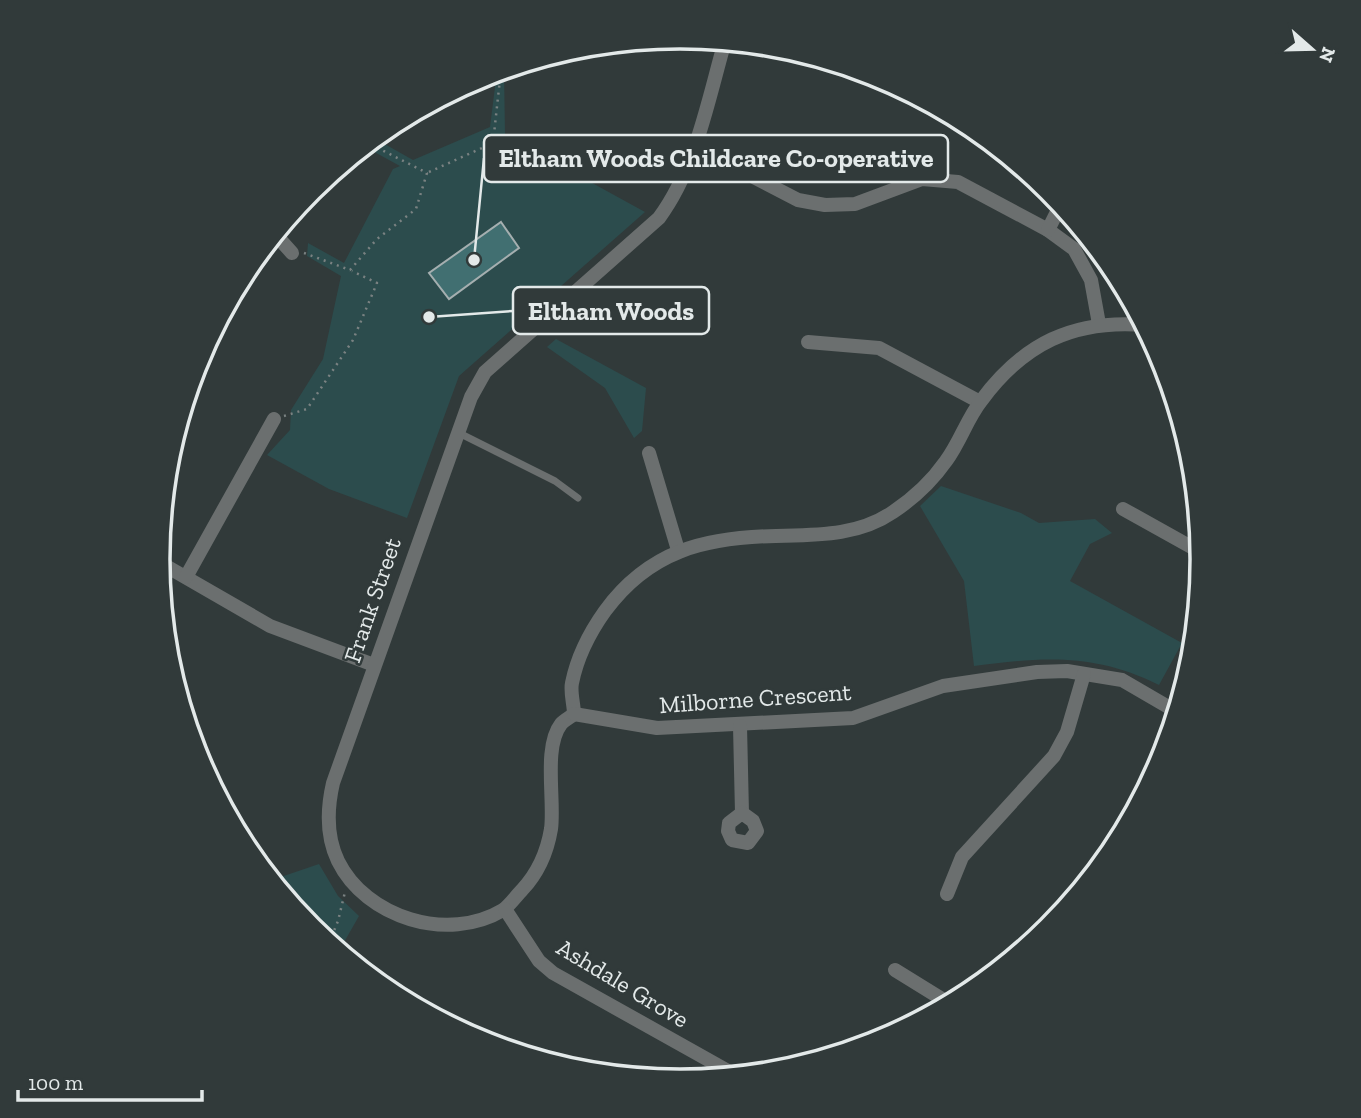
<svg xmlns="http://www.w3.org/2000/svg" width="1361" height="1118" font-family="'Zilla Slab',serif">
  <rect width="100%" height="100%" fill="#313a3a"/>
  <!-- green -->
  <g fill="#2c4c4d">
    <polygon points="504,70 505,135 645,212 459,376 407,518 329,489 267,455 290,430 291,410 323,359 341,276 307,256 308,243 344,263 393,169 400,166 367,148 374,138 413,160 490,127 497,71"/>
    <polygon points="556,339 646,388 642,431 634,438 605,388 547,347"/>
    <path d="M941,486L1021,513L1039,523L1095,519L1112,533L1090,544L1070,581L1182,643L1159,685C1094,653 1044,657 974,666L964,581L920,506Z"/>
    <polygon points="319,864 338,896 359,916 339,951 311,928 272,880"/>
  </g>
  <!-- building -->
  <polygon fill="#416f71" stroke="#a5afb0" stroke-width="2" points="501,222 519,248 449,299 429,273"/>
  <g fill="none" stroke-linecap="round" stroke-linejoin="round">
    <!-- path -->
    <g stroke="#7a8282" stroke-width="2.5" stroke-dasharray="2 5" stroke-linecap="butt">
      <polyline points="429,172 493,143 501,70"/>
      <polyline points="304,253 350,270 377,239 416,209 427,173 368,143"/>
      <polyline points="284,416 307,409 353,340 377,283 352,271"/>
      <polyline points="329,943 338,921 345,892"/>
    </g>
    <!-- lane -->
    <polyline stroke="#6b6f6f" stroke-width="7" points="459,433 555,481 578,498"/>
    <!-- street -->
    <g stroke="#6b6f6f" stroke-width="14">
      <polyline points="694,146 798,200 825,205 855,204 922,179 958,182 1048,230 1074,249 1091,280 1099,324"/>
      <polyline points="1048,230 1061,204"/>
      <polyline points="275,234 292,253"/>
      <polyline points="808,342 879,348 980,402"/>
      <polyline points="649,453 678,550"/>
      <polyline points="1123,509 1202,553"/>
      <polyline points="159,562 270,626 374,665"/>
      <polyline points="186,577 274,419"/>
      <path d="M574,714C571,717 564,720 561,724C543,747 555,801 551,829C547,853 538,873 522,890C516,896 510,905 503,910C448,943 366,918 338,861C326,836 327,809 333,783L471,397L485,372L659,218C696,168 708,100 725,41"/>
      <path d="M574,714C574,705 570,692 572,683C577,658 590,632 605,611C649,551 705,537 776,536C817,535 858,536 893,512C914,498 932,481 946,461C960,442 967,419 981,401C1023,344 1073,319 1145,325"/>
      <polyline points="574,714 657,728 853,718 943,686 1037,672 1067,671 1122,680 1177,712"/>
      <polyline points="740,726 742,813"/>
      <polygon points="742,813 753,821 757,831 748,843 732,840 728,831 729,823"/>
      <polyline points="947,894 962,857 1054,756 1067,732 1084,674"/>
      <polyline points="505,909 539,961 553,973 737,1076"/>
      <polyline points="895,970 950,1004"/>
    </g>
  </g>
  <g text-anchor="middle" dominant-baseline="central" stroke-width="5" stroke-linejoin="round" paint-order="stroke">
    <!-- street labels -->
    <g font-size="24" fill="#e3e9e9" stroke="#313a3a">
      <text transform="translate(372 600) rotate(-71)">Frank Street</text>
      <text transform="translate(755 698) rotate(-4)">Milborne Crescent</text>
      <text transform="translate(623 983) rotate(31)">Ashdale Grove</text>
    </g>
  </g>
  <!-- crop -->
  <path d="M0 0H1361V1118H0ZM170 559a510 510 0 1 1 1020 0a510 510 0 1 1-1020 0Z" fill="#313a3a" fill-rule="evenodd"/>
  <path fill="none" stroke="#e3e9e9" stroke-width="3.5" d="M170 559a510 510 0 1 1 1020 0a510 510 0 1 1-1020 0Z"/>
  <!-- callouts -->
  <path fill="none" stroke="#e3e9e9" stroke-width="2.5" d="M474 260L484 158M429 317L513 311"/>
  <g fill="#e3e9e9" stroke="#313a3a" stroke-width="2.5">
    <circle cx="474" cy="260" r="7"/>
    <circle cx="429" cy="317" r="7"/>
  </g>
  <g fill="#313a3a" stroke="#e3e9e9" stroke-width="2.5">
    <rect x="484" y="135" width="464" height="47" rx="7"/>
    <rect x="513" y="287" width="196" height="47" rx="7"/>
  </g>
  <g font-size="26" text-anchor="middle" font-weight="bold" fill="#e3e9e9">
    <text x="716" y="167">Eltham Woods Childcare Co-operative</text>
    <text x="611" y="320">Eltham Woods</text>
  </g>
  <!-- north arrow -->
  <g transform="translate(1312 49) rotate(110)" stroke="#313a3a" stroke-width="5" paint-order="stroke">
  <path d="M0-5L12 26L0 18L-12 26Z" fill="#e3e9e9"/>
  <text y="-10" font-size="19" font-weight="bold" text-anchor="middle" fill="#e3e9e9">N</text>
  </g>
  <!-- scale -->
  <path d="M18 1090v10h184v-10" fill="none" stroke="#e3e9e9" stroke-width="3.5"/>
  <text x="28" y="1090" font-size="21" fill="#e3e9e9" stroke="#313a3a" stroke-width="5" paint-order="stroke">100 m</text>
</svg>
